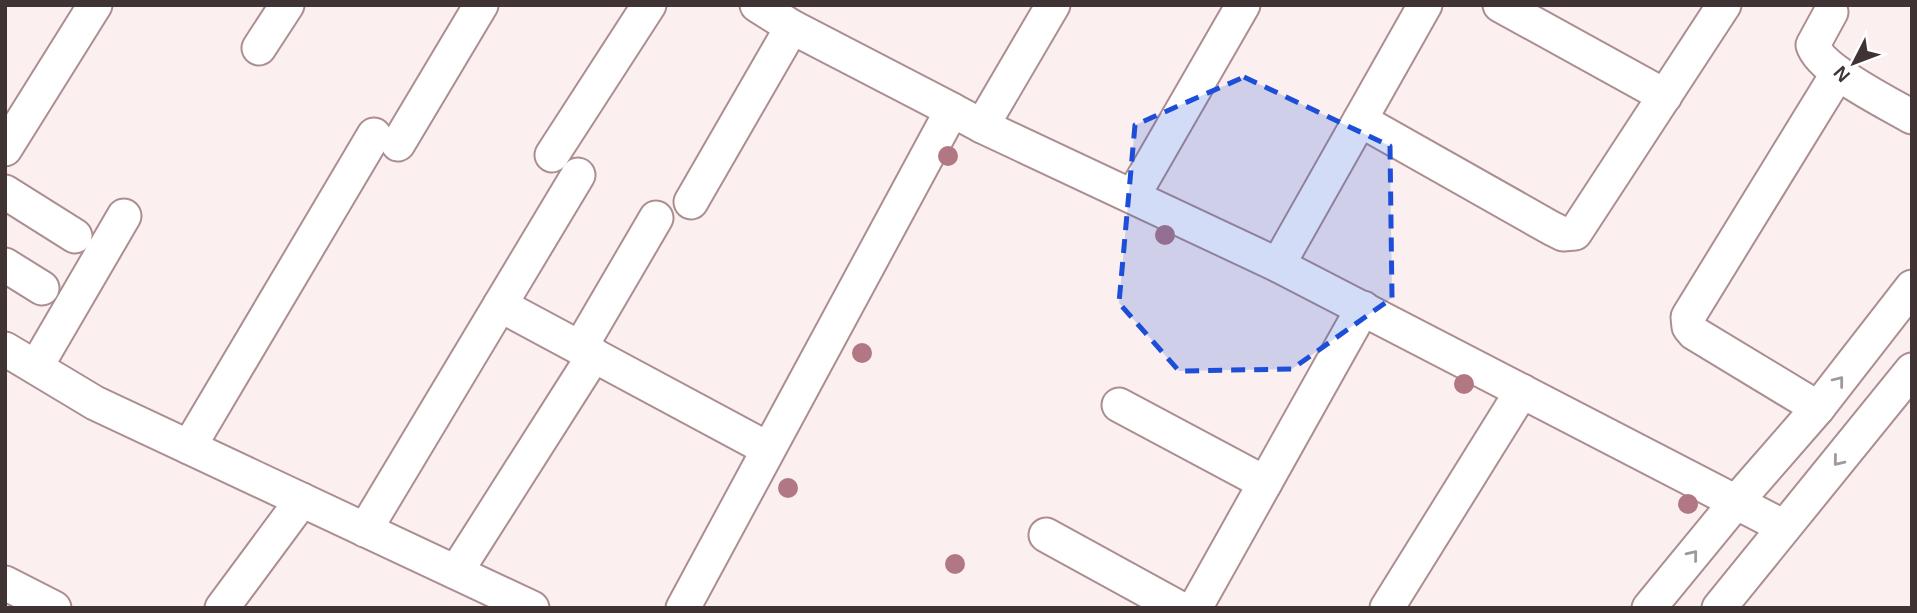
<svg xmlns="http://www.w3.org/2000/svg" width="1917" height="613" font-family="Arial,sans-serif">
  <rect width="100%" height="100%" fill="#fcefef"/>
  <g fill="none" stroke-linecap="round" stroke-linejoin="round">
    <defs>
      <g id="minor">
        <polyline points="757,5 792,27 952,110"/>
        <polyline points="1500,5 1665,96"/>
        <path d="M1831,12L1813,45C1820,70 1888,103 1912,117"/>
        <polyline points="259,48 287,5"/>
        <polyline points="1360,120 1551,228 1563,234 1575,233 1724,5"/>
        <polyline points="982,126 1053,5"/>
        <polyline points="398,144 481,5"/>
        <polyline points="5,149 95,5"/>
        <polyline points="552,155 649,5"/>
        <polyline points="5,192 75,236"/>
        <polyline points="1133,196 1243,5"/>
        <polyline points="691,202 792,27"/>
        <polyline points="5,265 42,288"/>
        <polyline points="1278,265 1425,5"/>
        <polyline points="500,305 768,449"/>
        <polyline points="580,348 656,218"/>
        <polyline points="5,349 95,403 532,608"/>
        <polyline points="36,367 124,216"/>
        <polyline points="1119,405 1265,483"/>
        <polyline points="1818,408 1694,333 1689,327 1688,317 1838,73"/>
        <polyline points="189,447 374,135"/>
        <polyline points="365,530 578,175"/>
        <polyline points="1046,535 1179,608"/>
        <polyline points="456,572 594,355"/>
        <polyline points="5,583 54,608"/>
        <polyline points="222,608 302,500"/>
        <polyline points="683,608 952,110 982,126 1278,265 1784,527"/>
        <polyline points="1195,608 1363,308"/>
        <polyline points="1387,608 1522,391"/>
        <polyline points="1649,608 1736,502 1818,408 1912,287"/>
        <polyline points="1719,608 1912,370"/>
      </g>
    </defs>
    <!-- minor casing -->
    <use href="#minor" stroke="#ac8e90" stroke-width="37"/>
    <!-- minor -->
    <use href="#minor" stroke="#fff" stroke-width="33"/>
  </g>
  <!-- trees -->
  <g fill="#b17883">
    <circle cx="948" cy="156" r="10"/>
    <circle cx="1165" cy="235" r="10"/>
    <circle cx="862" cy="353" r="10"/>
    <circle cx="1464" cy="384" r="10"/>
    <circle cx="788" cy="488" r="10"/>
    <circle cx="1688" cy="504" r="10"/>
    <circle cx="955" cy="564" r="10"/>
  </g>
  <!-- one-way arrows -->
  <defs><path id="oneway-chevron" d="M-2-3.5L2.5 0L-2 3.5" fill="none" stroke-width="1.6" stroke-linecap="round" stroke-linejoin="round" transform="scale(1.75)"/></defs>
  <g stroke="#9f999a">
    <use href="#oneway-chevron" transform="translate(1839 381) rotate(-52)"/>
    <use href="#oneway-chevron" transform="translate(1838 461) rotate(129)"/>
    <use href="#oneway-chevron" transform="translate(1693 555) rotate(-51)"/>
  </g>
  <!-- marked area -->
  <path fill="#1d4ed8" fill-opacity="0.2" stroke="#1d4ed8" stroke-width="5" stroke-dasharray="14 9" stroke-linejoin="round" d="M1244,77L1390,146L1392,298L1292,369L1179,371L1119,303L1135,125Z"/>
  <!-- border -->
  <rect width="1917" height="613" fill="none" stroke="#3f3334" stroke-width="14"/>
  <!-- north arrow -->
  <g transform="translate(1854 63) rotate(228)" stroke="#ffffff" stroke-width="5" paint-order="stroke">
  <path d="M0-5L12 26L0 18L-12 26Z" fill="#3f3334"/>
  <text y="-10" font-size="19" font-weight="bold" text-anchor="middle" fill="#3f3334">N</text>
  </g>
</svg>
